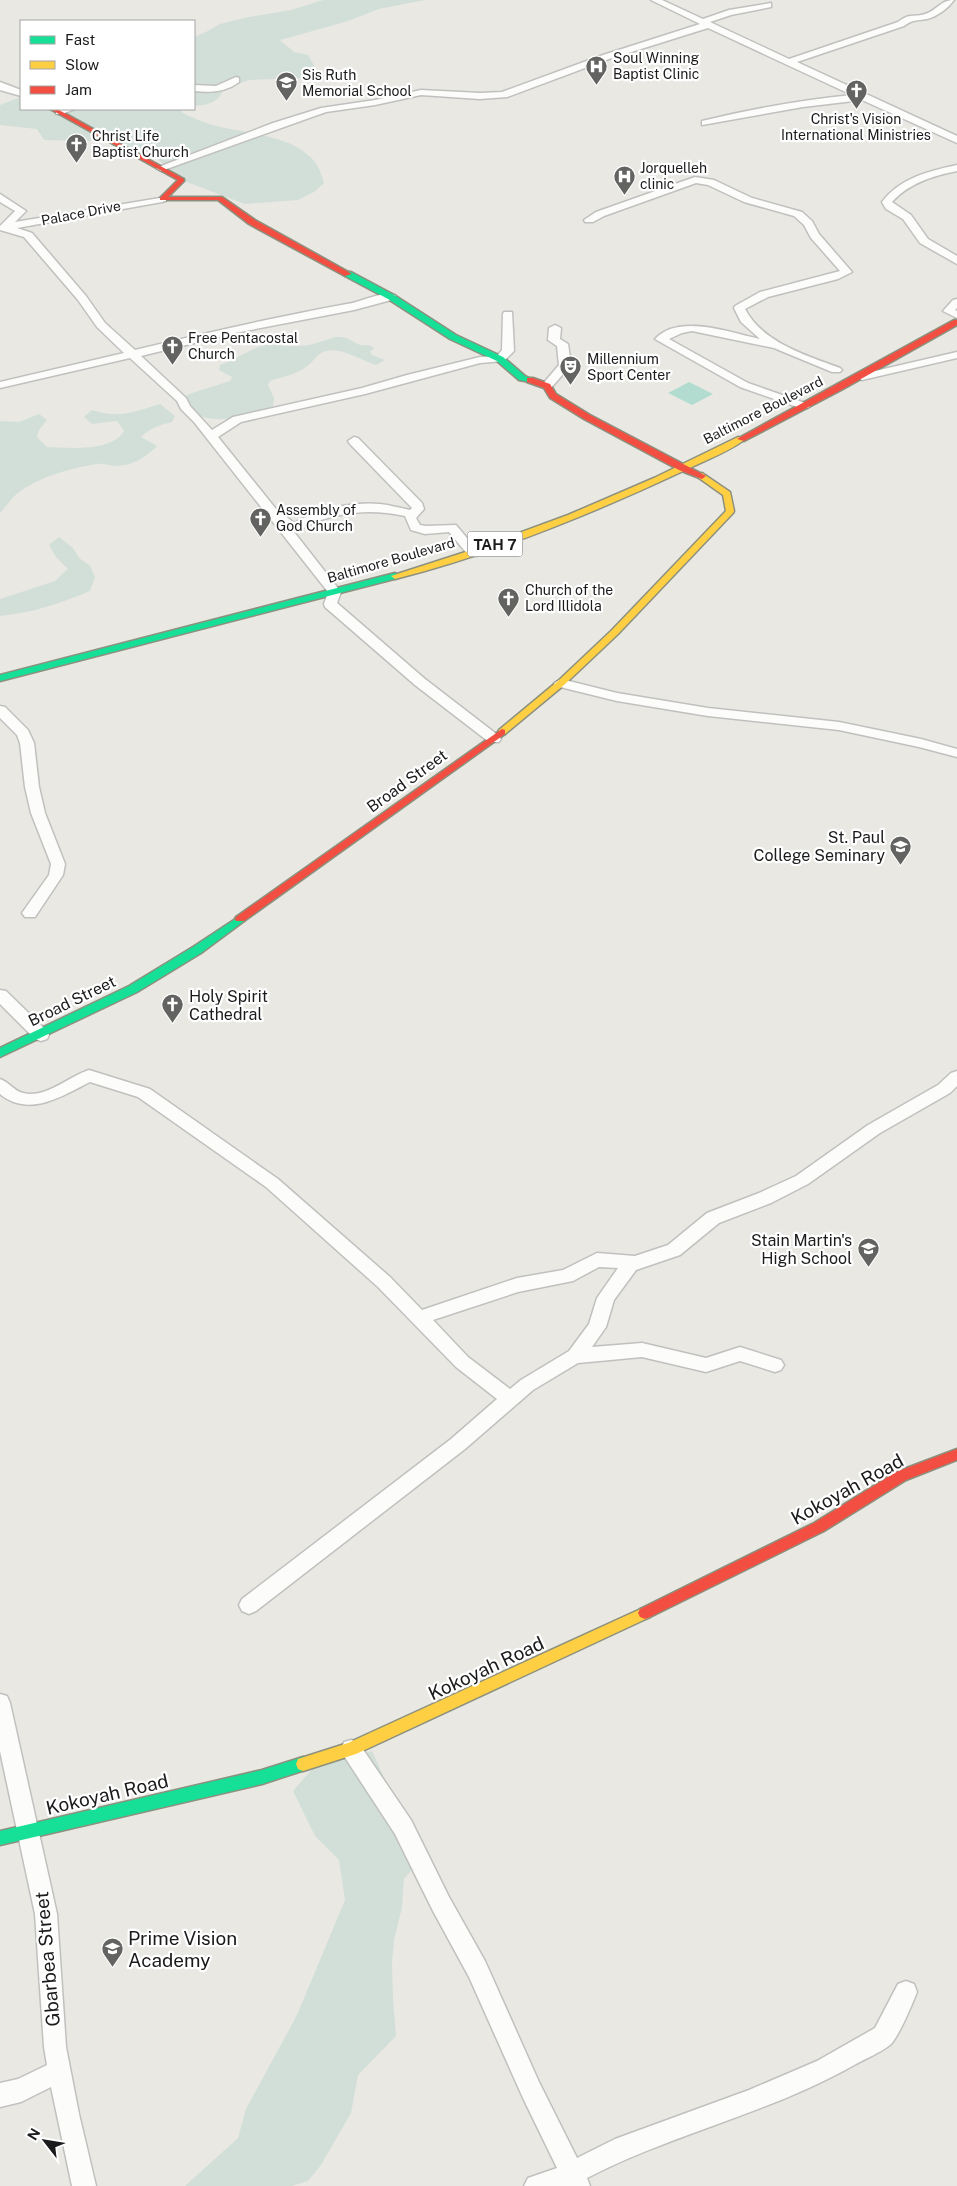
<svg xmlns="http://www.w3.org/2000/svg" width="957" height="2186" font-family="'Public Sans',sans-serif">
  <rect width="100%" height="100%" fill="#e9e8e3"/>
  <!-- wetland -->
  <g fill="#d2dfd9">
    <path d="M323,0H425L379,9L345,22L280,40L294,52L308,55L315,67L311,75L304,78L249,80L223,89C220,103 206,105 194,106V37L206,32L220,24L249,17L291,10Z"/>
    <path d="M21,97V109H182L181,112C191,117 202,122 213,125C244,134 297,134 317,165C320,170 322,177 324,183L314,192L298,200L245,204L184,181L168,167L147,152L103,140L89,141L44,140L37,129L0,125V105Z"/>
    <path d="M335,337C350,337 347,339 358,344C364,347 369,343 374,348L370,352L372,355L385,360L376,365C364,361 350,353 339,351C316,348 319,359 303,369C295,375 280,377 270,381L268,385L274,398L273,408C250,414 217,426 196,414C191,411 187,403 184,398L189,394L230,381L232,377L219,370L220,365C236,360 250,348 266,345C275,344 285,346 294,346C308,347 322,341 335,337Z"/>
    <path d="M160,404L175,416L172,422C160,425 150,428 141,437L157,446C146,457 132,466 116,466C110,466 103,463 97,464C71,468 39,477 18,493C11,498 6,507 0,513V421L19,422L39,414L47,420L39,430L37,437L47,447C69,448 112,452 124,431L117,421L92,424L84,417L92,410C119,419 134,412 160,404Z"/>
    <path d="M59,537L73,548L79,558L90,566L95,577L90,591C61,603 32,613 0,616V599L55,581L68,569L56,557L49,545Z"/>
    <polygon points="372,1751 421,1859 404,1879 402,1907 394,1940 392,1963 393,1999 396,2036 358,2075 351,2113 321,2165 308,2181 292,2186 185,2186 238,2138 246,2109 297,2015 345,1900 339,1860 315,1836 293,1791 313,1768"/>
  </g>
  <!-- pitch -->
  <polygon fill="#b3dcd1" points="689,382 713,394 692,405 668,393"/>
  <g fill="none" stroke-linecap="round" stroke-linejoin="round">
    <defs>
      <g id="street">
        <path d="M651,0H662L703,19L729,10L771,3V7L731,15L710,22L789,59L898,22C911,12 913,18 925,14C938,10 940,0 954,0C948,8 938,16 927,19C917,21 913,19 904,26L797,62L957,136V143L862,100L803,107L702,125V121C751,109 802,100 852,95L708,28L609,59L507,97L480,99L421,95L375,105L326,112L161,171L156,168L273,123L321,108L375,100L421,90L480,93L502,92L603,55L700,24Z"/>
        <path d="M236,77L239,78V82C226,92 210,93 194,91V85L216,86Z"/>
        <polygon points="0,82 21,90 21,96 0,90"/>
        <polygon points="60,109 75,109 62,114 56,114 56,110"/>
        <path d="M957,165V171C933,176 909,183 892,202L911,215L928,239L957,256V264L920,243L903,219L886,209L882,202C900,178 929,171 957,165Z"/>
        <path d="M695,177L714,180L752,198L802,212L812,221L819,234L852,272L838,279L768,297L745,309C763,343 806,355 840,368L842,370L840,372H832L774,348L692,331L682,333L669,339L748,383L808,404L810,406L808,408H800L740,387L655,339C679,313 731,333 760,339L741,322L734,308L735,306L760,292L840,271L811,238L804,225L794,216L744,202L708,185L696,183L604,216L593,222H585L584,220L596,212Z"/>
        <path d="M0,194L26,211L15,222L166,197V201L162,202L17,228L32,233L86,296L105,323L135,350C205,333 276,317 347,304C362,302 379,291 395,295L396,297L395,299L354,310L235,333L141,356L186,398L190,406L212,430L233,417L362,388L407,375L480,357L497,356L502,350L503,314L504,312H512L514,351L504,361L480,363L365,394L241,422L218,437L280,514L284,515L294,523C318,510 352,501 380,504C390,505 400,508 410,510L412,508L350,444L348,441L354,437L358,438L422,503L424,509L416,518L420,525L426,526L456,525L477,550L479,553L477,556H469L449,532L425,534L411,530L405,516C373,509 346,511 315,522C308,525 301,530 294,532L341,592L337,603L425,679L499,736L501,739L499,742H489L415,685L325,607L324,604L328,592L194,422L181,409L177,401L130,358L0,388V382L124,353L97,327L78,300L24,237L0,230V226L15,211L0,202Z"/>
        <polygon points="957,299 957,308 955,310 957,311 957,318 943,311 953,300"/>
        <polygon points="555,325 561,328 560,339 568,344 571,365 551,388 547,389 541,386 559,365 557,346 548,340 549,328"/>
        <polygon points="957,352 957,358 862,380 856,377 858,375"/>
        <polygon points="561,679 617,693 708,708 839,722 921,739 957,749 957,757 919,747 839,730 708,716 617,701 556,686 554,683"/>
        <polygon points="0,706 5,707 28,730 34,743 39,787 45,813 65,864 63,875 35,917 25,917 22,913 49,875 51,864 31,813 25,787 20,743 17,735 0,718"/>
        <polygon points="0,990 6,991 47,1031 49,1035 47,1039 41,1041 35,1039 0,1004"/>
        <path d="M89,1070L150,1089L278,1179L390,1277L422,1310L517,1278L563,1270L597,1253L635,1256L668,1245L707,1213L759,1193L796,1176L868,1125L938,1085L951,1073L957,1071V1086L950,1093L880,1133L808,1184L771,1203L719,1223L680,1255L636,1270L614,1300L606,1327L592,1347L642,1343L706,1358L740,1347L781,1360L784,1365L781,1370L775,1372L740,1361L706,1372L642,1357L578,1363L533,1390L465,1449L256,1611L249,1614L242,1611L239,1605L242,1599L451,1439L497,1399L456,1367L378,1287L266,1187L138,1097L90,1082C62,1096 29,1118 0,1094V1079C9,1082 14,1091 23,1093C46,1099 69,1076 89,1070ZM599,1267L618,1268L597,1298L589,1324L569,1351L521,1380L510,1389L468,1357L433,1320L518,1292L573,1281Z"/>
        <polygon points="0,1694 7,1696 10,1703 57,1914 66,2047 79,2114 96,2186 72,2186 51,2087 21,2102 0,2107 0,2083 18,2079 47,2065 44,2047 35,1914 0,1751"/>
        <path d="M351,1740L358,1742L411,1820L449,1897L485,1961L539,2082L577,2158L615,2139L749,2090L817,2061L875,2028L898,1984L906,1981L914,1984L917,1992C911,2007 901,2031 892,2043C886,2050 865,2059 856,2064C771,2113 673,2133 587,2178L590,2186H524L528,2178L557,2168L523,2098L469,1977L433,1911L395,1834L344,1756L341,1749L344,1742Z"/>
      </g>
      <g id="fast">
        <polygon points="345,272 351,272 394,295 456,335 503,357 525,376 534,380 530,382 519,380 497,361 450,339 388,299 345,276"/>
        <polygon points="395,573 399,576 398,578 0,681 0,675"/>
        <polygon points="240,916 244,917 245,919 244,921 201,953 137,992 0,1057 0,1048 129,986 193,947"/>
        <polygon points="303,1757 308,1759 310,1764 308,1769 262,1784 0,1845 0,1831 262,1770"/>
      </g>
      <g id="slow">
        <path d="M738,437L745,439C733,450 697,464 681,472C589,515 493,554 395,579L391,576L481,547L568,515L654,478Z"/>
        <polygon points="702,473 730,492 734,511 733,513 618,634 564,685 505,734 499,734 499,730 558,681 612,630 726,511 723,495 699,478 698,476"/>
        <polygon points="645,1607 650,1609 652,1613 650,1617 356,1754 303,1771 298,1769 296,1764 298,1759 348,1743"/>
      </g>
      <g id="jam">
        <polygon points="50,109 57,109 184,179 184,181 168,197 222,197 255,220 352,274 345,276 249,224 218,200 160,200 160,198 178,180"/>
        <polygon points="954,320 957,320 957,325 843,389 744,441 737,439"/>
        <polygon points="527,378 533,378 550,384 556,394 590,415 706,476 702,479 679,470 584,419 550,398 544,388 527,382"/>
        <polygon points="502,729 505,730 505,734 244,921 236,921 235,919 236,917"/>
        <polygon points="957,1449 957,1460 906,1480 824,1531 650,1617 645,1619 640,1617 638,1613 640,1609 814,1523 896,1472"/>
      </g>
    </defs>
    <!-- street casing -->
    <use href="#street" stroke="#c0c0be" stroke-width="3"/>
    <!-- fast casing -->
    <use href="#fast" stroke="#8c917e" stroke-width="3"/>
    <!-- slow casing -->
    <use href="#slow" stroke="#8c917e" stroke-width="3"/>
    <!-- jam casing -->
    <use href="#jam" stroke="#8c917e" stroke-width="3"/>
    <!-- street -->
    <use href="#street" fill="#fcfcfb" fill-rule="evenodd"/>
    <!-- fast -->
    <use href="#fast" fill="#16e098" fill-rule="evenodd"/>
    <!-- slow -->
    <use href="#slow" fill="#ffcf43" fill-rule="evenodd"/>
    <!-- jam -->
    <use href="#jam" fill="#f24e42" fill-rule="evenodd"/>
  </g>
  <!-- icons -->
  <defs>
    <symbol id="hospital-pin" viewBox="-11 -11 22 30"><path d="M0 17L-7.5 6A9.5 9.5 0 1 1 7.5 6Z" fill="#636361" stroke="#fff"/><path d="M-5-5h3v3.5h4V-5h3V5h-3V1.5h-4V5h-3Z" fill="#fff"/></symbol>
    <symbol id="school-pin" viewBox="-11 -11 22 30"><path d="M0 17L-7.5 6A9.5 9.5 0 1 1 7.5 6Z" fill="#636361" stroke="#fff"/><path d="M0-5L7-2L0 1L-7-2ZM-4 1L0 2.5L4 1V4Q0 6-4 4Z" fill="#fff"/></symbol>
    <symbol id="church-pin" viewBox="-11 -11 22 30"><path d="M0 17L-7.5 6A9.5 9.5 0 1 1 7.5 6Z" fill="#636361" stroke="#fff"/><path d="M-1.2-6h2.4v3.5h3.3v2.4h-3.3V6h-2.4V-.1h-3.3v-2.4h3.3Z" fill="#fff"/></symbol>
    <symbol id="theatre-pin" viewBox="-11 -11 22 30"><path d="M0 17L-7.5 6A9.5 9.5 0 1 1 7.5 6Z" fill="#636361" stroke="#fff"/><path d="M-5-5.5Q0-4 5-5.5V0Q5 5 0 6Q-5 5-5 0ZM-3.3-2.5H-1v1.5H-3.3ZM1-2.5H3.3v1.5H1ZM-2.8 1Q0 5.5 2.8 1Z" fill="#fff"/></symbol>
    <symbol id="university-pin" viewBox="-11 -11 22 30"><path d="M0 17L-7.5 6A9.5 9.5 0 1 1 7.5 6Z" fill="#636361" stroke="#fff"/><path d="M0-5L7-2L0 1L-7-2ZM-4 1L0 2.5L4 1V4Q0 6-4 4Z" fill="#fff"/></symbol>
  </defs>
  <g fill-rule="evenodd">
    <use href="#hospital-pin" x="584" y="54" width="25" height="34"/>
    <use href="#school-pin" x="274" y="70" width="25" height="34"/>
    <use href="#church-pin" x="844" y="78" width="25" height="34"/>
    <use href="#church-pin" x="64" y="132" width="25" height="34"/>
    <use href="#hospital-pin" x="612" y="164" width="25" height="34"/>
    <use href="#church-pin" x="160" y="334" width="25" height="34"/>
    <use href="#theatre-pin" x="558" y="354" width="25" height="34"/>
    <use href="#church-pin" x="248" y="506" width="25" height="34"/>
    <use href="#church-pin" x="496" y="586" width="25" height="34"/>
    <use href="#university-pin" x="888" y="834" width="25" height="34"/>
    <use href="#church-pin" x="160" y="992" width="25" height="34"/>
    <use href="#school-pin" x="856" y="1236" width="25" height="34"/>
    <use href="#school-pin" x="100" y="1936" width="25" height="34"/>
  </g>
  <g text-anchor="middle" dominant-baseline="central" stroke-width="4.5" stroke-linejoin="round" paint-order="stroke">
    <!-- far-poi labels -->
    <g font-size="14" fill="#1b1b1b" stroke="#fff" text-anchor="start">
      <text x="613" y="58">Soul Winning<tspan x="613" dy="16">Baptist Clinic</tspan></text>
      <text x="302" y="75">Sis Ruth<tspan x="302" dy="16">Memorial School</tspan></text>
      <text x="856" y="119" text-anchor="middle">Christ's Vision<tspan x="856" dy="16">International Ministries</tspan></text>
      <text x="92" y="136">Christ Life<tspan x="92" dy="16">Baptist Church</tspan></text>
      <text x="640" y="168">Jorquelleh<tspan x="640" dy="16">clinic</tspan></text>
      <text x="188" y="338">Free Pentacostal<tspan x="188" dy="16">Church</tspan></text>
      <text x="587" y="359">Millennium<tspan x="587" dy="16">Sport Center</tspan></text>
      <text x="276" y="510">Assembly of<tspan x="276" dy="16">God Church</tspan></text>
      <text x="525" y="590">Church of the<tspan x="525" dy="16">Lord Illidola</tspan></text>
    </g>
    <!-- far-street labels -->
    <g font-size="14" fill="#1b1b1b" stroke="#fff">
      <text transform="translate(81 213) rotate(-11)">Palace Drive</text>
      <text transform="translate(763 410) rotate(-27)">Baltimore Boulevard</text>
      <text transform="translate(391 560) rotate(-16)">Baltimore Boulevard</text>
    </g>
    <!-- shield labels -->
    <rect fill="#fff" stroke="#5f5f5f" stroke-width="1" x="467.5" y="531.5" width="55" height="25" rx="4"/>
    <g font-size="15" font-weight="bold" fill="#1b1b1b">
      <text x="495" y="544">TAH 7</text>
    </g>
    <!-- street labels -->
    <g font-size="16" fill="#1b1b1b" stroke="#fff">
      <text transform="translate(407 781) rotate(-36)">Broad Street</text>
      <text transform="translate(72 1001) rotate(-26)">Broad Street</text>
    </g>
    <!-- poi labels -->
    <g font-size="16" fill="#1b1b1b" stroke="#fff" text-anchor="end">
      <text x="885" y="837">St. Paul<tspan x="885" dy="18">College Seminary</tspan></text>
      <text x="189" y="996" text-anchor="start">Holy Spirit<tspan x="189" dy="18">Cathedral</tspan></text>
      <text x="852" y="1240">Stain Martin's<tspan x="852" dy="18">High School</tspan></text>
    </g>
    <!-- near-street labels -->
    <g font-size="19" fill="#1b1b1b" stroke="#fff">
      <text transform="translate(847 1489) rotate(-29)">Kokoyah Road</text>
      <text transform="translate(486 1668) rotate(-25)">Kokoyah Road</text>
      <text transform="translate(107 1794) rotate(-13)">Kokoyah Road</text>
      <text transform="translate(47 1959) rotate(-95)">Gbarbea Street</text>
    </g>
    <!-- near-poi labels -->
    <g font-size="19" fill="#1b1b1b" stroke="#fff" text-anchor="start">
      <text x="128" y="1938">Prime Vision<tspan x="128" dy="22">Academy</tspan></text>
    </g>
  </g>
  <!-- legend -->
  <rect x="20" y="20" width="175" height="90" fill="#ffffff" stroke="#a4a4a4"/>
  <rect x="30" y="36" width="25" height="8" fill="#16e098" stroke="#a4a4a4"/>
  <text x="65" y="45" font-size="15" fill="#1b1b1b">Fast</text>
  <rect x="30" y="61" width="25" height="8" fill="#ffcf43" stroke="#a4a4a4"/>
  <text x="65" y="70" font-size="15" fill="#1b1b1b">Slow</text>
  <rect x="30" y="86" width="25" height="8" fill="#f24e42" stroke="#a4a4a4"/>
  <text x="65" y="95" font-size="15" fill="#1b1b1b">Jam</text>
  <!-- north arrow -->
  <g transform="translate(45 2141) rotate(301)" stroke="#ffffff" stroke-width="4" paint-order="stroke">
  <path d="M0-4L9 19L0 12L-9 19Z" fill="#1b1b1b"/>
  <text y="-8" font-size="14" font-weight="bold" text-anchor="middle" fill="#1b1b1b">N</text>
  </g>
</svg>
